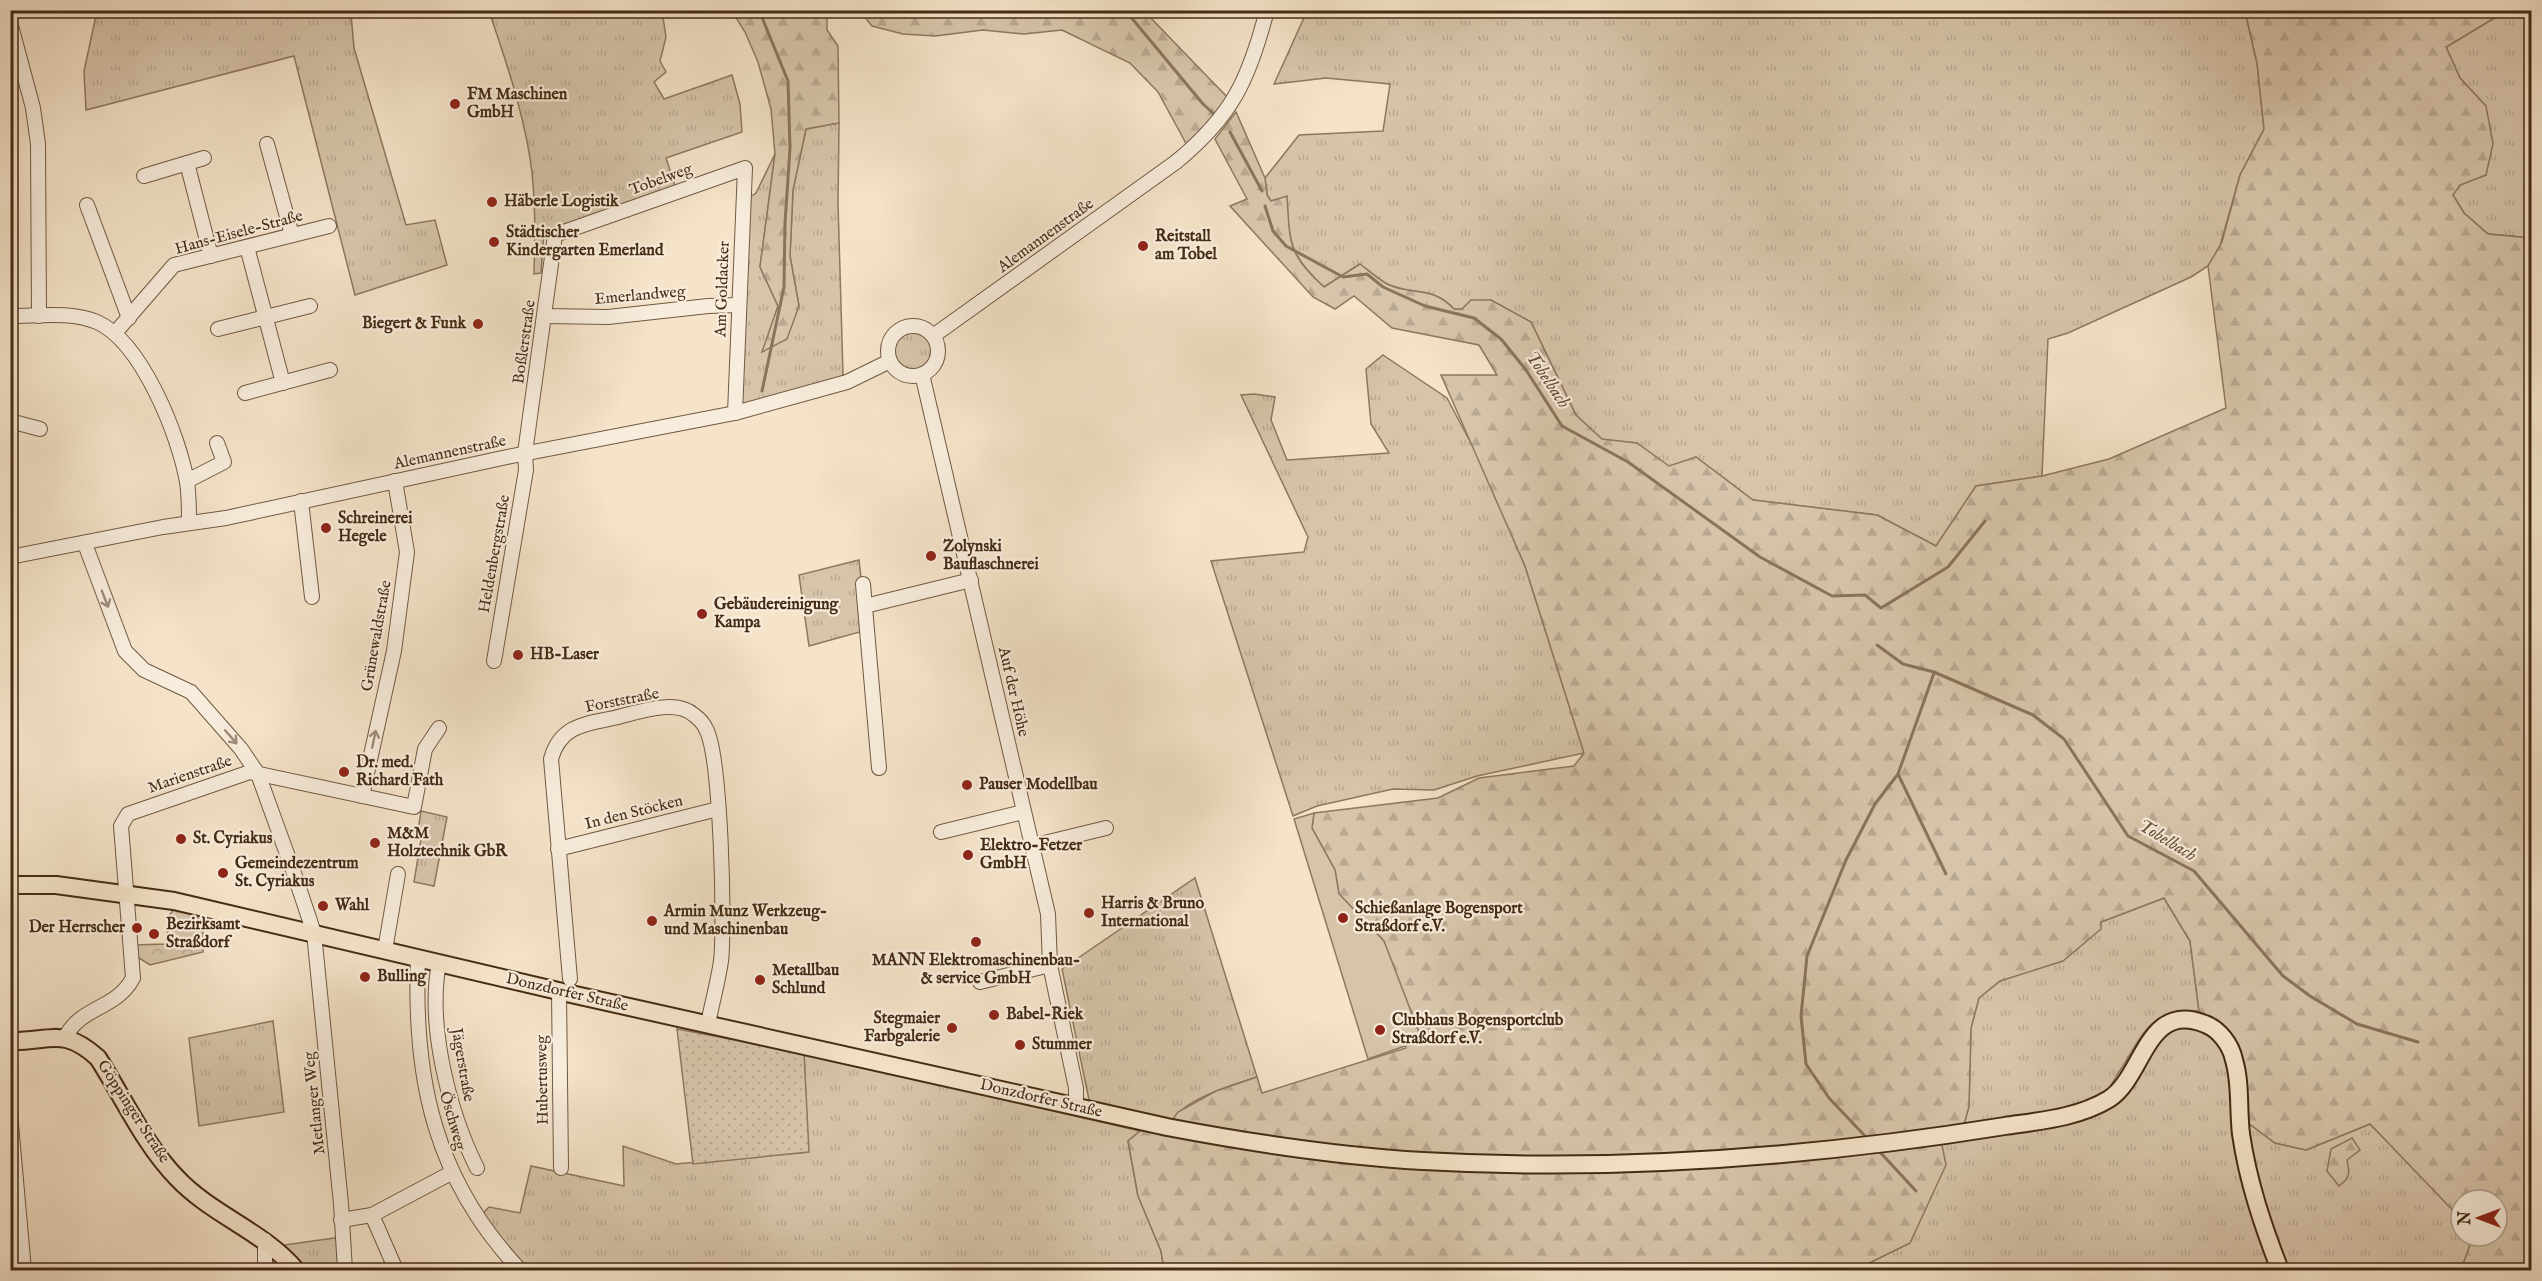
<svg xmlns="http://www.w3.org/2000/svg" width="2542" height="1281" font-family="'IM FELL English',serif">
  <defs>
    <pattern id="grass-tufts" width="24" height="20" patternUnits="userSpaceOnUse" patternTransform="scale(1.5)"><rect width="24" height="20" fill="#d7c5ab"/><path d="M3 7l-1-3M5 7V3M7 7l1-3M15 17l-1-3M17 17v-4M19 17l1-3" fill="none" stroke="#baa992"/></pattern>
    <pattern id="forest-firs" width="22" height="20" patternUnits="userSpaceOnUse" patternTransform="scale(1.5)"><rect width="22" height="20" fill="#d7c5ab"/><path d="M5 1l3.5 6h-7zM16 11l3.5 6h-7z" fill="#baa992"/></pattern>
    <pattern id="park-crowns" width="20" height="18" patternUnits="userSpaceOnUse" patternTransform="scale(1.5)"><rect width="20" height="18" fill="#d7c5ab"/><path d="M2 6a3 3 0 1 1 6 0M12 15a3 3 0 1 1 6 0" fill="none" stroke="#baa992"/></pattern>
    <pattern id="garden-dots" width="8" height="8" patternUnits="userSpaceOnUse" patternTransform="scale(1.5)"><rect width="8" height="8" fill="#d7c5ab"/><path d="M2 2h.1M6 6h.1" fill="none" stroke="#baa992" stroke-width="1.8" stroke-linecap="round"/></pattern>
  </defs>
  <rect width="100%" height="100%" fill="#f5e4ca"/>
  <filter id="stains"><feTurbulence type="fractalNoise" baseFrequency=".00333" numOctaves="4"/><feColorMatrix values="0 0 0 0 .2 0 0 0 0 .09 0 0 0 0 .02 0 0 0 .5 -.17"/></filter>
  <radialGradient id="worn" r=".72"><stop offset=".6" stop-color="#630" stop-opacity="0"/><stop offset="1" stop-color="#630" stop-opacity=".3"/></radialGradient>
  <!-- grass -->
  <g fill="url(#grass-tufts)" stroke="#8e7860" stroke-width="1.5">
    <polygon points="97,11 361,11 351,14 354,48 406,225 435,220 447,265 355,295 294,56 86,110 84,71"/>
    <path d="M489,11H662L666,37L660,61L666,72L654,82L664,99L732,75L740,104L742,132L666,158L676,189L544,232L541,273L534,274C535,235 536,196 530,158C522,108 505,58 489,11Z"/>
    <path d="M1307,11H2245L2257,63L2264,129L2240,175L2218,253L2208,266L2191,277L2068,333L2048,339L2042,476L1976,486L1936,546L1877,515L1753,500L1696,457L1669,467L1637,443L1602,440L1576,415L1531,322L1491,300L1462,310L1454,309C1432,285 1412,296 1387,284C1378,279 1368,270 1360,264L1324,287C1289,255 1289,242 1287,197L1271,201L1267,195L1265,178L1299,135L1383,131L1390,84L1326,78L1274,84Z"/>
    <polygon points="2506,11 2531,11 2531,238 2488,234 2464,213 2452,194 2460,185 2486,175 2486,106 2460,78 2446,47"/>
    <polygon points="839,123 838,203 843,374 839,381 739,405 747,199 756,193 775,154 760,267 778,306 763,352 799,306 790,256 793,190 806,129"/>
    <circle cx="913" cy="351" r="21"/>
    <polygon points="1383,355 1447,398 1482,464 1525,566 1584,753 1477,776 1434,790 1393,789 1317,806 1293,816 1211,561 1304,552 1308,537 1241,395 1254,394 1275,397 1271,420 1287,460 1389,453 1371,424 1366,369"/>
    <polygon points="859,560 867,630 809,646 799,575"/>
    <polygon points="421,811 447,817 434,886 414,882 422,833 418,831"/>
    <path d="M1195,878L1257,1077C1233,1085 1186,1098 1173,1120L1089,1100L1062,969Z"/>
    <path d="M2164,898L2190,941L2199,1011C2148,1008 2143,1036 2119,1072C2115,1078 2111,1087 2106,1091C2071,1117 2005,1119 1964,1125L1969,1106L1971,1028L1979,998L2000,981L2028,971L2101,922Z"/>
    <polygon points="273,1021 284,1112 199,1126 189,1038"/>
    <polygon points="2178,1027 2205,1029 2225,1048 2276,1270 1855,1270 1910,1243 1941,1140 2091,1113 2155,1040"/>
    <polygon points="804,1053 1140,1131 1128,1141 1138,1196 1161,1251 1164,1270 528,1270 499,1237 483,1213 489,1207 520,1213 531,1166 624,1186 623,1146 676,1164 808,1152"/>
    <polygon points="2247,1122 2275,1143 2306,1150 2370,1124 2458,1213 2461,1236 2469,1236 2472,1241 2461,1270 2408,1270 2404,1265 2385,1270 2285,1270 2252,1164"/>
    <polygon points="348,1236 352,1270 305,1270 284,1245"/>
  </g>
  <!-- forest -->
  <g fill="url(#forest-firs)" stroke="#8e7860" stroke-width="1.5">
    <polygon points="732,11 827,11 827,30 838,46 839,123 806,129 793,190 790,256 799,306 787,339 762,352 778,306 760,267 775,154 771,109 758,62 745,32"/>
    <polygon points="860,11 1144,11 1230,100 1188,147 1158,92 1130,63 1062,30 1024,34 983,30 935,36 903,34 872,26"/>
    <path d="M2245,11H2506L2446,47L2460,78L2486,106L2493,144L2486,175L2460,185L2453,195L2464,213L2488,234L2531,238V1270H2461L2471,1242L2469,1236H2497V1200H2461V1219L2370,1124L2306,1150L2275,1143L2247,1122L2238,1045L2221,1026L2199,1011L2190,941L2164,898L2101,922V929L2063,961L2000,981L1979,998L1971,1028L1969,1106L1964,1125L1941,1140L1946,1165L1910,1243L1855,1270H1164L1161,1251L1138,1196L1128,1141L1140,1131L1167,1127L1178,1112L1216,1091L1257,1077L1262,1093L1406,1048L1384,941L1339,894L1335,870L1312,828L1314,813L1438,798L1479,778L1574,766L1584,753L1525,566L1441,375H1497L1479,345L1392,328L1354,296L1335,309L1313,297L1230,206L1247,199L1215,139L1236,112L1265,178L1267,195L1271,201L1287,196C1290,242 1287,254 1324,287L1360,264C1368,270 1378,279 1387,284C1412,296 1432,285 1454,309H1462L1471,300H1491L1531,322L1576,415L1602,439L1637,443L1669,466L1696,457L1753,500L1877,515L1936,546L1976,486L2042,476L2109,459L2226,408L2208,266L2222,242L2240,175L2264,129L2257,63Z"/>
    <path d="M2352,1138L2360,1150L2347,1160C2350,1173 2350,1178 2339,1186L2327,1171L2331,1149Z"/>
  </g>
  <!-- park -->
  <path fill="url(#park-crowns)" stroke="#8e7860" stroke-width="1.5" d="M174,909C207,916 203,922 203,952L150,965L133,954V945L167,944L168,917Z"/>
  <!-- garden -->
  <polygon fill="url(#garden-dots)" stroke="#8e7860" stroke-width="1.5" points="677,1029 804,1053 809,1152 693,1164"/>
  <!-- pitch -->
  <polygon fill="#d7c5ab" stroke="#8e7860" stroke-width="1.5" points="1314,813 1312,828 1335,870 1339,894 1384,941 1422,1040 1368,1059 1294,819"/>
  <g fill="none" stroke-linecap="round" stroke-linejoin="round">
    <!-- stream -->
    <g stroke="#8a745c" stroke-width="3">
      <polyline points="759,10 788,81 790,148 785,223 784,287 762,391"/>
      <polyline points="1125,10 1203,104 1216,116"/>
      <polyline points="1230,132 1262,191"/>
      <polyline points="1265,206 1273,231 1286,246 1343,277 1367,274 1383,287 1425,306 1474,318 1501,339 1526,370 1562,426 1628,462 1760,557 1832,596 1865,595 1881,608 1948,567 1985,521"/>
      <polyline points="1877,645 1903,664 1934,672 2033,715 2064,739 2128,836 2194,871 2283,976 2310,996 2357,1024 2418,1042"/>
      <polyline points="1898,774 1946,874"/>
      <polyline points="1866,1137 1829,1098 1806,1064 1801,1016 1807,956 1846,860 1875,804 1898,774 1934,673"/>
      <polyline points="1879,1151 1916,1191"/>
    </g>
    <defs>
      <g id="minor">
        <polyline points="10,22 33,108 38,144 39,316"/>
        <polyline points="267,144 292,235"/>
        <polyline points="187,163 211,256"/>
        <polyline points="144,176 204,158"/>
        <polyline points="87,205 129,318"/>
        <polyline points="247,247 283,383"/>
        <path d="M10,316C38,316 71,311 97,322C142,342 179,436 187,482C189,495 189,509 189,523"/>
        <polyline points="545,316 608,317 708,306 738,305"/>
        <circle cx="913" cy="351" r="25"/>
        <polyline points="218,329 310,306"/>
        <polyline points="115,333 174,265 329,226"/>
        <path d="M933,336L1176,162C1232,116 1249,80 1267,10"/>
        <polyline points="922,374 1048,914 1050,965 1076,1088 1076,1106"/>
        <polyline points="245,393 330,370"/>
        <polyline points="10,421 40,429"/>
        <polyline points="187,481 224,462 217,443"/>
        <polyline points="301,501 312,597"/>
        <polyline points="85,544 125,651 144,670 191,692 241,749 258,774 295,876 314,933 341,1204 345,1270"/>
        <polyline points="10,557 163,527 226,518 507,457 735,413 847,382 890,361"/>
        <polyline points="863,584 879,768"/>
        <polyline points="865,606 971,580"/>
        <polyline points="494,661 526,470 525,453 555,235 745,168 735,413"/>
        <polyline points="362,796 394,651 407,552 395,481"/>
        <polyline points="941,832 1023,812"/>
        <polyline points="1032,846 1106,828"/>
        <polyline points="558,849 718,809"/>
        <polyline points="385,950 398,874"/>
        <path d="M418,958C413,1080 435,1180 520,1270"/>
        <path d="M439,963C427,1025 449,1112 477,1168"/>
        <path d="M570,979L551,759C560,726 584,724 614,718C636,713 675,698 694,715C698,718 704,724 706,729C721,756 725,925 721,961C718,982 712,1003 708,1024"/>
        <polyline points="980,982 1050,965"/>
        <polyline points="559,991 561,1168"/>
        <path d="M65,1038C80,1006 116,1010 133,978L121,826L128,814L250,772L414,807L425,749L439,728"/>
        <polyline points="10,1113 24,1270"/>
        <polyline points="372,1215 396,1270"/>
        <polyline points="341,1220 372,1215 451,1173"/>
        <polyline points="265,1240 265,1270"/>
      </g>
      <g id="major">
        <path d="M10,885H56L174,901L571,994L1167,1127C1251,1143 1337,1156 1423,1161C1616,1172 1813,1157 2005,1126C2039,1121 2078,1118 2109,1099C2144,1077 2146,1000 2205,1024C2219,1029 2231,1045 2234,1060C2241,1083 2238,1109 2241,1134C2248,1182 2263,1226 2280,1270"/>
        <path d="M10,1041C50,1042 63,1026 98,1058C123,1097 144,1144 177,1178C212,1215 263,1231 296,1270"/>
      </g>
    </defs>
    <!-- minor casing -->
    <use href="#minor" stroke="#705942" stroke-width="16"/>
    <!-- major casing -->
    <use href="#major" stroke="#442b14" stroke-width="20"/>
    <!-- minor -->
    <use href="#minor" stroke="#f8eddd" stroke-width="14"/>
    <!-- major -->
    <use href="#major" stroke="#f5e4ca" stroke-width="16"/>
  </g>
  <!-- one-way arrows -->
  <defs><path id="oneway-shaft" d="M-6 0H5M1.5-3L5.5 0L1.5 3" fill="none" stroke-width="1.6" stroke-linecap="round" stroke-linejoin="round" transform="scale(1.5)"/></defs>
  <g stroke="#9e8c78">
    <use href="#oneway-shaft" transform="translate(105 599) rotate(69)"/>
    <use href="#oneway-shaft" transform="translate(231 737) rotate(49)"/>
    <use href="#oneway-shaft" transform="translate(374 739) rotate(-78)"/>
  </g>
  <!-- markers -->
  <g fill="#8f2418" stroke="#f8eddd" stroke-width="2">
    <circle cx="455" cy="104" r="6"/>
    <circle cx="492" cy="202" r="6"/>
    <circle cx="494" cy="242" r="6"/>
    <circle cx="1143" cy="246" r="6"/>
    <circle cx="478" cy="324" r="6"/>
    <circle cx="326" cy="528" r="6"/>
    <circle cx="931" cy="556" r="6"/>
    <circle cx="702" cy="614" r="6"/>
    <circle cx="518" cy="655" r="6"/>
    <circle cx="344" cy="772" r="6"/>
    <circle cx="967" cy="785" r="6"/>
    <circle cx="181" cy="839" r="6"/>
    <circle cx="375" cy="843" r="6"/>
    <circle cx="968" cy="855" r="6"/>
    <circle cx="223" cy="873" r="6"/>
    <circle cx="323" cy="906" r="6"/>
    <circle cx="1089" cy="913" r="6"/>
    <circle cx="1343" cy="918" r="6"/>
    <circle cx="652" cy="921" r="6"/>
    <circle cx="137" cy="928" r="6"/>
    <circle cx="154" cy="934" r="6"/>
    <circle cx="976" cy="942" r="6"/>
    <circle cx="365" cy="977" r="6"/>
    <circle cx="760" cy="980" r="6"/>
    <circle cx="994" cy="1015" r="6"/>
    <circle cx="952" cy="1028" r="6"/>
    <circle cx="1380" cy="1030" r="6"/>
    <circle cx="1020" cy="1045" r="6"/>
  </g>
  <g text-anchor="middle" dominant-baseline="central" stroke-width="4.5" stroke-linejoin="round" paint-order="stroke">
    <!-- poi labels -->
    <g font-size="16" font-weight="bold" fill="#442b14" stroke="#f8eddd" text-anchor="start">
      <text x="467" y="95">FM Maschinen<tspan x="467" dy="18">GmbH</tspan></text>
      <text x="504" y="202">Häberle Logistik</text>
      <text x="506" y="233">Städtischer<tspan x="506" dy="18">Kindergarten Emerland</tspan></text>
      <text x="1155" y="237">Reitstall<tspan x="1155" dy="18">am Tobel</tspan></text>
      <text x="466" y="324" text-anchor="end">Biegert &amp; Funk</text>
      <text x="338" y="519">Schreinerei<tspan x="338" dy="18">Hegele</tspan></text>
      <text x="943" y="547">Zolynski<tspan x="943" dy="18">Bauflaschnerei</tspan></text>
      <text x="714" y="605">Gebäudereinigung<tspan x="714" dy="18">Kampa</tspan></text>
      <text x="530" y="655">HB-Laser</text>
      <text x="356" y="763">Dr. med.<tspan x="356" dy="18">Richard Fath</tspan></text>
      <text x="979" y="785">Pauser Modellbau</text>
      <text x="387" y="834">M&amp;M<tspan x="387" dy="18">Holztechnik GbR</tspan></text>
      <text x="193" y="839">St. Cyriakus</text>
      <text x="980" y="846">Elektro-Fetzer<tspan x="980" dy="18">GmbH</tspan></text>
      <text x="235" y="864">Gemeindezentrum<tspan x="235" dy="18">St. Cyriakus</tspan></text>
      <text x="1101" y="904">Harris &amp; Bruno<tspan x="1101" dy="18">International</tspan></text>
      <text x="335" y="906">Wahl</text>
      <text x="1355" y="909">Schießanlage Bogensport<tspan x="1355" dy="18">Straßdorf e.V.</tspan></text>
      <text x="664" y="912">Armin Munz Werkzeug-<tspan x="664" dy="18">und Maschinenbau</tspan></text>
      <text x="166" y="925">Bezirksamt<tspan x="166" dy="18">Straßdorf</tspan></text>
      <text x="125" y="928" text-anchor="end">Der Herrscher</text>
      <text x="976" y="961" text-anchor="middle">MANN Elektromaschinenbau-<tspan x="976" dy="18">&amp; service GmbH</tspan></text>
      <text x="772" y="971">Metallbau<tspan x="772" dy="18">Schlund</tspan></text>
      <text x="377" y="977">Bulling</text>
      <text x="1006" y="1015">Babel-Riek</text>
      <text x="940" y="1019" text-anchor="end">Stegmaier<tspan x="940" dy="18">Farbgalerie</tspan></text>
      <text x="1392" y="1021">Clubhaus Bogensportclub<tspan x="1392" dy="18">Straßdorf e.V.</tspan></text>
      <text x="1032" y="1045">Stummer</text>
    </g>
    <!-- street labels -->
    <g font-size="16" fill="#442b14" stroke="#f8eddd">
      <text transform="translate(661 180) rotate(-20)">Tobelweg</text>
      <text transform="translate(239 233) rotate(-15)">Hans-Eisele-Straße</text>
      <text transform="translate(1046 236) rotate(-36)">Alemannenstraße</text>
      <text transform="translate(723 289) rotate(-88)">Am Goldacker</text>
      <text transform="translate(640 296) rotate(-5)">Emerlandweg</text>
      <text transform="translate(525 342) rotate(-82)">Boßlerstraße</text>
      <text transform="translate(450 453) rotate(-12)">Alemannenstraße</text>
      <text transform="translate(495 554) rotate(-80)">Heldenbergstraße</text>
      <text transform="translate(377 636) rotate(-80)">Grünewaldstraße</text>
      <text transform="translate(1013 692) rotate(77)">Auf der Höhe</text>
      <text transform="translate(622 701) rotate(-11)">Forststraße</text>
      <text transform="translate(190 775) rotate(-19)">Marienstraße</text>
      <text transform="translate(634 813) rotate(-14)">In den Stöcken</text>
      <text transform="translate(567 993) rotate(13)">Donzdorfer Straße</text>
      <text transform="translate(462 1065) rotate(80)">Jägerstraße</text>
      <text transform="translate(543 1080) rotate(-91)">Hubertusweg</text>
      <text transform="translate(1041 1099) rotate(13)">Donzdorfer Straße</text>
      <text transform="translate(315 1103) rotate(-96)">Metlanger Weg</text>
      <text transform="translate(133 1112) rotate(57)">Göppinger Straße</text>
      <text transform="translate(452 1121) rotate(74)">Öschweg</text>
    </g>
    <!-- water labels -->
    <g font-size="18" font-style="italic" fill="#675038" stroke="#f8eddd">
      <text transform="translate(1547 380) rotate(56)">Tobelbach</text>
      <text transform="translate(2167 841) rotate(31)">Tobelbach</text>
    </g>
  </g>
  <!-- margin -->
  <rect width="2542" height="1281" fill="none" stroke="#f5e4ca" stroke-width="36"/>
  <rect x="12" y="12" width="2518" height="1257" fill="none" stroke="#442b14" stroke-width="3"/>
  <rect x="18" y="18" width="2506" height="1245" fill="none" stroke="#442b14" stroke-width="1.5"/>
  <!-- north arrow -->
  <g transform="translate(2479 1218) rotate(270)"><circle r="28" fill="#f8eddd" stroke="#b09f8d" stroke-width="1.5"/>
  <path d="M0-4.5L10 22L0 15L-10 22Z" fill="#8f2418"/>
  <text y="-9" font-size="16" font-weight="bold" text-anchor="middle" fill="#442b14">N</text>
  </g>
  <rect width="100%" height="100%" filter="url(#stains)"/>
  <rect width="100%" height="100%" fill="url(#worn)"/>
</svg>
